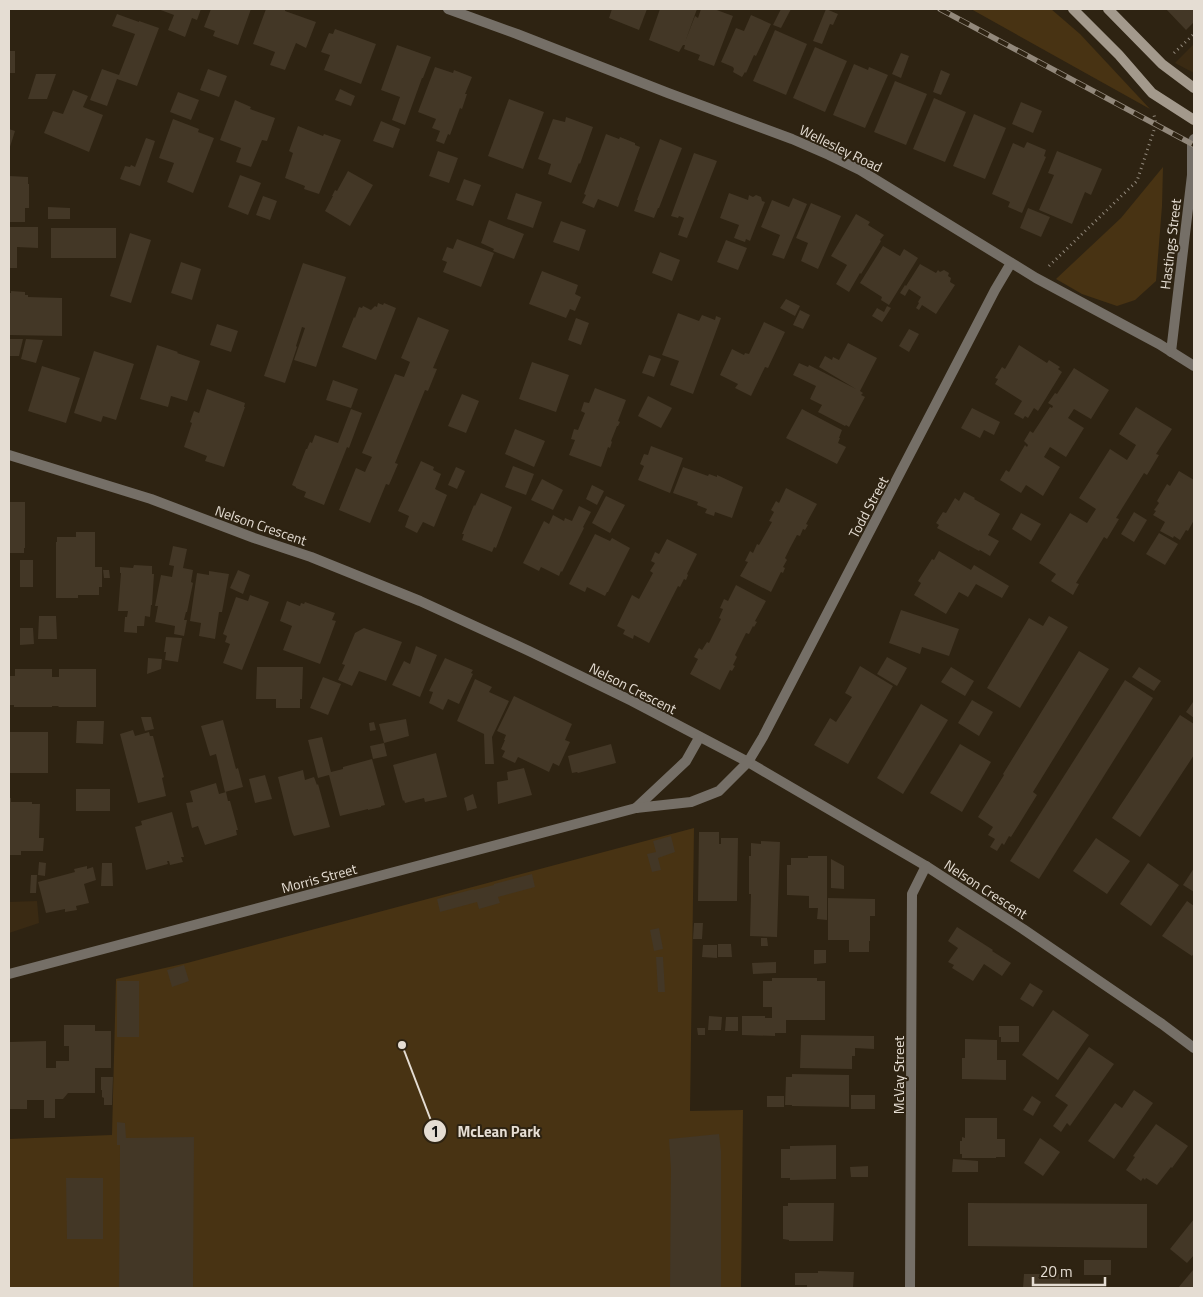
<svg xmlns="http://www.w3.org/2000/svg" width="1203" height="1297" font-family="'Titillium Web',sans-serif">
  <rect width="100%" height="100%" fill="#2e2312"/>
  <!-- built -->
  <g fill="#3a2a13">
    <polygon points="1194,44 1194,73 1175,63"/>
    <polygon points="37,901 39,923 9,933 9,902"/>
  </g>
  <!-- green -->
  <g fill="#483313">
    <polygon points="971,9 1051,9 1080,34 1150,109"/>
    <polygon points="1163,167 1162,206 1156,281 1135,300 1117,306 1082,294 1056,279 1121,218"/>
    <polygon points="694,828 690,1111 743,1110 741,1288 9,1288 9,1139 112,1135 116,979 187,963"/>
  </g>
  <!-- building -->
  <g fill="#433726">
    <polygon points="158,9 201,9 197,20 192,18 185,37 168,30 174,15"/>
    <polygon points="211,9 251,9 238,45 213,36 215,31 204,27"/>
    <polygon points="266,9 282,9 285,10 285,11 316,22 306,48 296,43 285,70 270,65 275,52 253,44"/>
    <polygon points="612,9 647,9 639,30 609,18"/>
    <polygon points="660,9 697,9 685,42 695,16 698,18 701,9 714,9 733,16 714,66 698,60 700,55 684,49 685,45 683,45 679,52 649,40"/>
    <polygon points="781,9 791,9 781,28 773,25"/>
    <polygon points="826,9 838,14 833,25 830,24 822,44 813,41"/>
    <polygon points="1166,9 1194,9 1194,22 1186,30"/>
    <polygon points="117,14 139,22 139,21 159,28 137,86 117,79 107,106 90,100 102,69 119,75 135,34 112,26"/>
    <polygon points="751,15 771,24 756,56 754,55 746,73 745,72 742,77 733,72 734,69 733,67 721,62 736,28 744,31"/>
    <polygon points="335,29 376,44 361,84 324,70 330,55 321,52 329,33 333,34"/>
    <polygon points="775,30 807,44 786,95 753,81"/>
    <polygon points="397,45 431,57 423,78 422,78 405,125 392,120 400,97 381,90"/>
    <polygon points="815,47 847,61 825,112 793,98"/>
    <rect x="9" y="51" width="6" height="22"/>
    <polygon points="901,53 909,56 901,78 892,74"/>
    <polygon points="854,64 868,70 869,67 888,75 865,128 833,115"/>
    <polygon points="435,67 453,73 454,70 472,77 465,94 467,94 462,109 460,108 450,135 448,134 444,144 436,141 440,131 432,128 436,119 418,112"/>
    <polygon points="208,69 227,76 219,97 200,90"/>
    <polygon points="941,70 950,74 941,95 933,92"/>
    <polygon points="36,74 56,74 47,99 28,99"/>
    <polygon points="895,81 927,94 906,145 874,132"/>
    <polygon points="340,89 355,96 351,106 335,100"/>
    <polygon points="73,90 88,96 83,107 103,115 89,152 44,133 53,111 63,114"/>
    <polygon points="178,92 199,100 191,120 170,112"/>
    <polygon points="934,98 966,112 945,162 913,149"/>
    <polygon points="509,99 544,112 523,169 488,156"/>
    <polygon points="235,100 251,107 250,109 275,118 267,141 262,140 251,167 236,162 241,148 220,140"/>
    <polygon points="1021,102 1042,111 1033,133 1012,124"/>
    <polygon points="974,114 1006,128 985,179 953,166"/>
    <polygon points="566,117 593,127 580,164 579,163 571,183 548,174 551,164 538,159 553,119 565,122"/>
    <polygon points="173,119 199,129 198,132 214,138 193,193 167,182 174,163 159,158"/>
    <polygon points="381,121 400,129 393,148 373,141"/>
    <polygon points="298,126 323,136 324,134 341,140 319,194 304,189 305,186 285,178 293,153 289,151"/>
    <polygon points="9,129 15,131 9,150"/>
    <polygon points="606,134 619,139 620,137 635,143 635,145 640,147 618,207 598,199 594,208 582,203 586,195 584,194"/>
    <polygon points="146,138 155,141 140,186 120,179 125,166 130,167 131,165 135,167"/>
    <polygon points="660,139 682,148 659,208 658,208 654,218 634,211 638,200 637,200"/>
    <polygon points="1027,142 1046,150 1044,156 1046,157 1022,213 1008,207 1010,202 992,194 1013,143 1024,148"/>
    <polygon points="438,151 458,158 449,183 429,176"/>
    <polygon points="1057,151 1102,169 1091,195 1085,192 1072,224 1039,210 1054,175 1048,173"/>
    <polygon points="694,153 717,161 687,238 678,235 684,218 679,216 678,218 671,216"/>
    <polygon points="348,171 373,185 350,226 325,211 333,196 332,196 335,190 337,191"/>
    <polygon points="240,175 261,183 248,215 228,207"/>
    <polygon points="9,176 28,177 28,184 29,184 29,208 25,208 25,222 9,222"/>
    <polygon points="464,179 481,185 473,206 456,200"/>
    <polygon points="516,193 542,202 533,228 507,219"/>
    <polygon points="729,193 748,200 749,195 753,197 756,195 761,197 762,201 765,202 750,241 746,239 745,242 734,238 739,225 720,218"/>
    <polygon points="263,196 277,201 270,220 256,215"/>
    <polygon points="793,198 807,204 784,259 772,255 780,235 761,227 772,200 789,207"/>
    <polygon points="811,203 841,216 818,269 801,261 808,243 796,238"/>
    <polygon points="48,207 70,208 70,219 48,219"/>
    <polygon points="1028,208 1050,217 1041,237 1020,228"/>
    <polygon points="856,214 870,222 868,225 884,235 880,240 881,241 861,274 860,273 849,292 836,284 847,265 831,256"/>
    <polygon points="489,220 524,234 514,259 493,251 494,249 481,243"/>
    <polygon points="561,221 586,230 579,251 553,242"/>
    <polygon points="9,227 38,227 38,248 17,247 17,268 9,268"/>
    <rect x="51" y="228" width="65" height="30"/>
    <polygon points="130,233 151,240 131,303 110,296"/>
    <polygon points="457,239 494,253 481,287 443,272 447,262 442,260 447,247 453,249"/>
    <polygon points="726,240 747,248 738,270 717,262"/>
    <polygon points="883,246 900,256 904,249 918,258 889,305 881,300 882,297 860,283"/>
    <polygon points="660,252 680,260 672,281 652,273"/>
    <polygon points="181,262 201,269 192,300 171,293"/>
    <polygon points="303,263 346,277 316,367 294,360 305,328 302,327 296,346 297,347 285,383 264,376"/>
    <polygon points="920,264 936,273 938,270 940,272 944,270 949,273 948,276 951,278 950,282 955,285 936,314 922,305 919,310 916,308 919,303 918,302 921,297 909,289 905,296 900,293 905,285 906,286"/>
    <polygon points="542,271 578,285 575,294 581,297 575,311 570,309 566,318 529,304"/>
    <polygon points="11,291 25,292 25,295 28,295 28,297 62,298 62,336 9,335 9,293 11,293"/>
    <polygon points="786,299 800,306 795,316 780,308"/>
    <polygon points="378,303 383,305 384,303 396,308 376,360 342,347 354,317 355,318 359,307 362,308 363,306 371,310 375,306 377,307"/>
    <polygon points="887,306 891,308 882,322 872,316 877,308 884,312"/>
    <polygon points="800,310 810,315 803,329 793,325"/>
    <polygon points="678,313 699,321 702,315 715,320 716,316 721,318 693,394 670,385 679,361 662,355"/>
    <polygon points="418,317 449,330 433,368 437,369 428,391 425,390 395,463 398,464 389,485 386,484 370,523 339,510 356,468 365,472 368,465 372,457 362,453 395,374 404,377 410,362 401,358"/>
    <polygon points="576,318 589,323 581,345 568,340"/>
    <polygon points="764,322 785,332 768,368 765,367 751,396 735,388 738,384 720,375 732,349 744,355 745,353 749,354"/>
    <polygon points="217,324 238,331 231,352 210,345"/>
    <polygon points="909,329 919,334 909,352 899,346"/>
    <polygon points="9,339 23,339 19,356 9,356"/>
    <polygon points="26,339 43,340 36,363 21,359"/>
    <polygon points="848,343 877,358 860,391 863,393 861,395 865,397 849,427 846,425 845,426 818,412 822,405 810,399 816,386 793,375 799,363 808,367 809,365 856,389 819,367 825,356 832,360 833,357 839,360"/>
    <polygon points="157,345 178,352 177,353 200,361 187,401 171,396 168,407 140,399"/>
    <polygon points="1019,345 1047,363 1049,360 1060,367 1058,369 1062,372 1038,411 1034,408 1028,418 1025,416 1023,419 1014,414 1022,401 995,384 998,379 995,378 1002,367 1005,369"/>
    <polygon points="94,351 134,364 116,420 103,416 101,422 74,413"/>
    <polygon points="649,355 661,359 654,377 642,373"/>
    <polygon points="532,362 569,375 556,412 519,399"/>
    <polygon points="42,366 80,378 66,423 28,411"/>
    <polygon points="1074,368 1109,390 1091,419 1074,409 1068,418 1084,428 1066,457 1050,447 1044,457 1060,467 1043,496 1026,485 1021,493 1000,480 1006,470 1009,472 1025,445 1027,447 1028,445 1024,441 1030,431 1033,433 1050,407 1052,408 1053,406 1048,403 1055,393 1057,394"/>
    <polygon points="333,380 358,389 351,408 326,400"/>
    <polygon points="595,388 626,400 618,421 620,422 618,426 617,426 611,441 612,442 610,448 608,447 601,467 569,455 575,440 571,439 574,429 578,430 585,413 581,411 584,402 589,403"/>
    <polygon points="207,389 245,403 244,407 245,407 224,467 205,461 207,456 184,447 192,423 190,422 194,411 199,413"/>
    <polygon points="462,394 479,401 466,433 448,426"/>
    <polygon points="648,396 672,408 661,428 638,416"/>
    <polygon points="1136,407 1172,429 1156,454 1159,455 1147,475 1144,473 1116,518 1119,519 1107,539 1104,537 1076,583 1079,584 1073,595 1051,581 1056,574 1039,563 1070,513 1087,523 1096,509 1079,498 1110,449 1127,460 1132,452 1136,445 1119,434"/>
    <polygon points="972,408 1000,422 994,435 984,430 980,438 961,428"/>
    <polygon points="351,409 362,413 349,448 347,447 324,505 304,497 306,492 296,488 296,487 292,485 306,449 307,449 310,442 312,443 315,435 338,443"/>
    <polygon points="802,409 842,430 839,438 840,438 838,443 846,447 837,464 786,438"/>
    <polygon points="515,429 545,441 534,467 505,454"/>
    <polygon points="651,446 683,458 670,493 638,480 644,466 640,464 644,454 648,455"/>
    <polygon points="421,461 434,467 433,470 441,474 435,489 447,495 434,527 423,522 417,533 405,527 409,516 398,511"/>
    <polygon points="513,466 534,474 526,495 505,487"/>
    <polygon points="456,467 465,471 457,489 448,485"/>
    <polygon points="683,467 708,476 709,474 717,477 717,475 743,487 732,518 715,512 714,516 705,513 707,509 697,505 698,502 673,493"/>
    <polygon points="1179,471 1194,480 1194,520 1188,531 1186,530 1180,540 1174,536 1173,538 1160,531 1165,522 1153,515 1156,511 1154,510 1159,503 1157,501 1167,484 1170,486"/>
    <polygon points="542,479 563,490 553,510 531,500"/>
    <polygon points="592,485 604,491 597,505 586,499"/>
    <polygon points="786,488 817,504 806,524 808,525 805,530 803,529 800,536 797,535 790,548 785,558 787,560 783,567 785,568 783,573 781,572 771,592 740,576 748,562 745,561 750,551 753,553 757,544 759,545 772,522 769,521 774,512 771,510 776,501 779,503"/>
    <polygon points="964,492 975,498 974,499 1000,514 988,535 999,541 990,556 980,550 979,551 937,528 939,525 936,523 943,512 946,513 955,498 959,501"/>
    <polygon points="481,493 512,507 496,548 494,547 492,552 462,540 464,534 462,534 474,505 475,506"/>
    <polygon points="606,496 625,505 610,533 592,523"/>
    <polygon points="9,502 25,502 25,548 24,548 24,553 9,553"/>
    <polygon points="579,506 591,512 583,527 584,528 562,572 561,571 559,576 541,567 539,571 523,563 544,521 549,524 553,515 564,521 565,518 572,521"/>
    <polygon points="1134,512 1147,520 1134,542 1121,534"/>
    <polygon points="1021,513 1041,524 1031,541 1012,529"/>
    <polygon points="76,532 95,532 95,567 102,567 102,587 99,587 99,595 78,595 78,598 56,598 56,542 57,542 57,537 76,537"/>
    <polygon points="1159,533 1178,544 1165,565 1146,554"/>
    <polygon points="595,534 610,541 612,538 630,548 608,592 607,592 605,596 587,587 585,592 569,584"/>
    <polygon points="667,539 697,554 687,574 688,575 686,580 684,579 680,587 678,586 649,643 634,635 633,639 623,634 625,630 617,626 632,595 639,599 653,573 650,571 655,563 651,561 655,552 659,554"/>
    <polygon points="173,546 187,549 183,568 193,570 191,582 193,583 187,612 186,612 184,620 187,620 184,636 174,634 175,626 155,622 158,606 155,606 161,575 172,577 174,566 169,565"/>
    <polygon points="939,551 971,570 974,565 1009,586 1002,598 976,584 968,597 959,592 946,614 914,595 921,583 918,581 932,559 934,560"/>
    <rect x="20" y="560" width="13" height="27"/>
    <polygon points="134,565 152,566 152,574 154,574 152,605 151,605 150,617 145,616 144,626 137,626 137,633 124,632 125,617 127,617 128,611 118,611 121,573 120,573 120,567 133,568"/>
    <polygon points="103,570 109,570 110,578 104,578"/>
    <polygon points="238,570 250,575 243,594 230,588"/>
    <polygon points="209,571 229,574 222,612 219,612 215,639 199,636 201,623 190,621 197,573 209,575"/>
    <polygon points="736,585 766,601 755,621 757,622 754,627 753,626 749,634 746,633 735,655 737,657 733,665 735,666 732,671 730,670 720,690 690,674 698,659 694,657 699,648 702,650 707,642 709,643 721,619 719,618 723,609 720,608 724,599 728,601"/>
    <polygon points="250,595 269,602 242,670 223,663 230,644 225,642 227,636 223,634 236,597 248,601"/>
    <polygon points="287,601 300,606 301,603 304,604 305,602 335,613 332,620 336,621 320,664 283,650 292,626 280,621"/>
    <polygon points="901,610 959,629 949,656 922,647 920,654 889,643"/>
    <polygon points="39,616 56,616 57,639 38,639"/>
    <polygon points="1049,616 1068,627 1020,708 987,688 1029,618 1043,626"/>
    <polygon points="20,628 33,628 34,644 20,645"/>
    <polygon points="364,628 402,642 386,681 359,671 352,686 338,680 345,665 342,664 355,633"/>
    <polygon points="166,637 182,638 178,662 165,660 166,652 164,652"/>
    <polygon points="416,646 437,655 420,697 392,685 404,661 410,664"/>
    <polygon points="1079,651 1109,669 1033,792 1037,795 1011,837 1009,836 1004,845 1002,843 997,851 990,847 995,839 988,835 993,827 978,817 1004,775 1003,774"/>
    <polygon points="887,657 907,668 897,686 877,674"/>
    <polygon points="148,658 162,659 161,669 147,674"/>
    <polygon points="445,658 473,670 471,673 473,674 459,704 448,699 443,710 429,703 433,692 429,691"/>
    <polygon points="860,666 893,686 848,764 814,745 830,718 836,722 852,697 845,693"/>
    <polygon points="257,667 303,667 302,699 300,699 300,708 276,708 276,699 256,699"/>
    <polygon points="951,667 974,681 965,696 941,682"/>
    <polygon points="1139,667 1161,681 1154,691 1132,677"/>
    <polygon points="15,669 52,669 52,677 59,677 59,669 96,669 96,707 58,707 59,706 52,706 52,707 14,707 14,705 9,705 9,676 15,676"/>
    <polygon points="323,677 341,684 328,715 310,708"/>
    <polygon points="475,679 492,687 489,692 509,701 492,737 494,764 485,764 484,734 457,721"/>
    <polygon points="1125,680 1153,698 1039,879 1010,861"/>
    <polygon points="514,696 572,724 565,740 570,742 559,766 553,763 549,772 518,757 515,763 502,757 505,751 501,749 505,740 504,740 506,735 497,731"/>
    <polygon points="972,700 993,712 979,736 958,723"/>
    <polygon points="1193,702 1194,703 1194,718 1186,712"/>
    <polygon points="921,704 948,720 903,794 877,778"/>
    <polygon points="1180,715 1194,724 1194,755 1140,837 1112,818"/>
    <polygon points="141,717 151,717 154,729 145,731"/>
    <polygon points="406,719 409,736 384,743 379,724"/>
    <polygon points="223,720 236,769 238,768 243,787 225,792 216,754 210,756 201,726"/>
    <polygon points="77,721 104,721 103,744 76,743"/>
    <polygon points="374,722 376,730 370,731 369,723"/>
    <polygon points="133,730 135,736 149,732 150,736 153,736 164,777 162,778 166,796 138,803 120,734"/>
    <rect x="9" y="732" width="39" height="41"/>
    <polygon points="322,737 331,772 343,769 343,767 372,759 385,805 381,806 381,807 368,810 368,809 340,816 329,775 318,778 308,740"/>
    <polygon points="384,743 387,756 373,759 370,746"/>
    <polygon points="611,744 616,763 578,773 577,772 572,773 568,756"/>
    <polygon points="960,744 991,762 962,812 930,793"/>
    <polygon points="436,753 447,797 425,802 424,798 405,803 404,800 403,801 393,765"/>
    <polygon points="524,768 532,795 498,804 497,782 508,780 507,772"/>
    <polygon points="303,770 305,780 314,777 317,785 318,784 330,827 294,836 292,832 278,777"/>
    <polygon points="265,775 272,799 255,803 249,779"/>
    <polygon points="216,783 219,794 226,792 228,801 230,801 238,830 236,830 237,835 205,845 198,826 192,828 186,803 193,802 190,791"/>
    <rect x="76" y="789" width="34" height="22"/>
    <polygon points="473,794 477,808 467,811 464,798"/>
    <polygon points="9,798 11,798 11,802 32,802 32,804 40,804 39,838 44,838 43,851 21,851 21,855 10,855 10,851 9,851"/>
    <polygon points="172,812 184,857 181,857 183,862 170,865 169,861 167,861 168,864 146,870 135,827 142,825 141,821"/>
    <polygon points="699,832 719,832 719,844 721,844 721,838 738,838 737,901 698,901"/>
    <polygon points="671,836 675,852 658,858 661,870 652,872 647,854 656,852 653,841"/>
    <polygon points="1096,838 1130,861 1107,894 1073,871"/>
    <polygon points="761,841 780,842 777,937 750,936 751,894 749,894 749,856 751,856 751,843 761,844"/>
    <polygon points="808,856 827,856 827,920 817,919 818,908 809,908 809,896 787,895 787,865 791,865 791,858 808,858"/>
    <polygon points="831,859 844,866 844,889 831,888"/>
    <polygon points="39,862 46,863 45,876 38,875"/>
    <polygon points="102,863 112,863 113,886 101,886"/>
    <polygon points="1148,863 1179,885 1151,926 1120,904"/>
    <polygon points="87,866 87,869 93,867 96,880 84,884 89,903 76,906 77,910 65,912 65,909 46,913 38,882 75,872 74,869"/>
    <polygon points="1194,868 1194,892 1183,885"/>
    <polygon points="532,874 535,887 498,897 500,903 479,909 477,902 440,912 437,899 474,889 474,890 494,885 494,884"/>
    <polygon points="31,875 37,875 36,893 30,893"/>
    <polygon points="828,898 875,899 875,916 870,916 870,941 869,941 869,952 849,952 849,940 828,940"/>
    <polygon points="1187,901 1194,906 1194,953 1192,956 1162,936"/>
    <polygon points="694,923 703,923 702,939 693,939"/>
    <polygon points="957,927 993,950 992,951 1011,963 1002,976 984,964 973,981 952,968 954,965 948,962 958,948 948,941"/>
    <polygon points="659,928 663,949 654,951 650,930"/>
    <polygon points="761,938 767,938 768,946 761,946"/>
    <polygon points="718,944 731,944 732,957 718,957"/>
    <polygon points="703,945 717,945 717,958 702,957"/>
    <polygon points="814,950 826,950 826,963 814,964"/>
    <polygon points="656,957 663,957 665,992 658,992"/>
    <polygon points="776,962 776,973 753,974 752,963"/>
    <polygon points="184,965 189,981 172,987 167,970"/>
    <polygon points="772,978 817,978 817,981 825,981 825,1020 786,1020 786,1033 775,1033 775,1036 742,1035 742,1016 765,1016 765,1018 772,1018 772,1007 763,1007 763,981 772,981"/>
    <rect x="117" y="981" width="22" height="56"/>
    <polygon points="1030,983 1043,991 1033,1007 1020,999"/>
    <polygon points="1053,1010 1089,1035 1058,1080 1022,1055"/>
    <polygon points="709,1016 722,1017 721,1030 708,1030"/>
    <polygon points="726,1017 738,1017 738,1031 725,1031"/>
    <polygon points="64,1025 95,1025 95,1031 111,1031 111,1068 95,1068 95,1093 68,1093 63,1099 55,1099 55,1118 44,1118 44,1100 27,1100 27,1109 9,1109 9,1042 46,1041 46,1068 56,1068 56,1061 69,1061 69,1046 64,1046"/>
    <polygon points="999,1026 1019,1026 1019,1042 1001,1042 1001,1037 999,1037"/>
    <polygon points="697,1028 705,1028 705,1035 698,1035"/>
    <polygon points="801,1035 874,1036 874,1049 855,1048 855,1056 852,1056 852,1069 800,1068"/>
    <polygon points="965,1039 997,1040 997,1060 1006,1060 1006,1080 962,1079 962,1058 965,1058"/>
    <polygon points="1089,1047 1114,1064 1070,1126 1067,1123 1061,1132 1053,1126 1068,1105 1055,1096"/>
    <polygon points="792,1074 849,1075 849,1107 792,1106 792,1105 785,1105 786,1077 792,1077"/>
    <polygon points="101,1077 113,1077 112,1105 104,1105 104,1098 102,1097 102,1090 101,1090"/>
    <polygon points="1134,1090 1153,1103 1114,1159 1088,1141 1115,1103 1122,1108"/>
    <rect x="851" y="1095" width="24" height="14"/>
    <rect x="767" y="1096" width="17" height="11"/>
    <polygon points="1032,1096 1041,1102 1033,1116 1023,1110"/>
    <polygon points="965,1118 997,1118 997,1139 1005,1139 1005,1157 996,1157 996,1158 962,1158 962,1154 960,1154 960,1141 962,1141 962,1137 965,1138"/>
    <polygon points="117,1122 125,1123 126,1138 194,1137 193,1288 119,1288 120,1145 117,1145"/>
    <polygon points="1156,1124 1188,1146 1172,1168 1171,1167 1157,1185 1146,1178 1145,1180 1143,1178 1141,1181 1126,1170 1135,1157 1133,1156"/>
    <polygon points="719,1134 721,1151 721,1288 670,1288 671,1169 669,1139"/>
    <polygon points="1040,1138 1060,1152 1043,1176 1024,1163"/>
    <polygon points="836,1145 836,1179 790,1180 790,1178 781,1178 781,1149 790,1149 790,1146"/>
    <polygon points="953,1159 978,1161 978,1172 952,1172"/>
    <polygon points="868,1166 868,1177 851,1177 850,1167"/>
    <polygon points="66,1178 103,1178 103,1239 67,1239"/>
    <polygon points="788,1203 834,1203 833,1241 789,1241 789,1240 783,1239 783,1206 788,1206"/>
    <polygon points="968,1203 1147,1204 1147,1248 968,1246"/>
    <polygon points="1194,1219 1194,1255 1187,1263 1170,1249"/>
    <rect x="1084" y="1260" width="27" height="15"/>
    <polygon points="1193,1270 1194,1271 1194,1288 1178,1288"/>
    <polygon points="818,1271 854,1272 853,1288 807,1288 807,1285 795,1285 795,1273 818,1273"/>
    <polygon points="1024,1274 1070,1274 1070,1288 1023,1288"/>
  </g>
  <g fill="none" stroke-linecap="round" stroke-linejoin="round">
    <!-- path -->
    <g stroke="#92897c" stroke-width="3" stroke-dasharray="1 4" stroke-linecap="butt">
      <polyline points="1174,53 1194,34"/>
      <polyline points="1049,266 1137,181 1156,124 1154,115"/>
    </g>
    <!-- minor -->
    <g stroke="#756f67" stroke-width="10">
      <polyline points="9,455 151,499 254,538 311,557 420,601 529,651 632,701 748,762 926,866 1023,929 1162,1024 1194,1048"/>
      <polyline points="636,808 686,761 699,738"/>
      <polyline points="9,974 636,808 691,802 719,791 748,762 763,737 995,290 1011,263"/>
      <polyline points="910,1288 912,894 926,866"/>
    </g>
    <!-- tertiary -->
    <g stroke="#756f67" stroke-width="10">
      <polyline points="448,9 517,34 668,93 792,139 829,155 860,170 1036,278 1159,344 1194,366"/>
      <polyline points="1171,352 1192,175 1192,143 1194,139"/>
    </g>
    <!-- secondary -->
    <g stroke="#a3998c" stroke-width="10">
      <polyline points="1073,9 1119,55 1152,93 1194,120"/>
      <polyline points="1108,9 1162,64 1194,88"/>
    </g>
    <defs>
      <polyline id="rail" points="940,9 1194,145"/>
    </defs>
    <!-- rail casing -->
    <use href="#rail" stroke="#92887b" stroke-width="5.5"/>
    <!-- rail -->
    <use href="#rail" stroke="#2e2312" stroke-width="4" stroke-dasharray="11" stroke-linecap="butt"/>
  </g>
  <g text-anchor="middle" dominant-baseline="central" stroke-width="4" stroke-linejoin="round" paint-order="stroke">
    <!-- street labels -->
    <g font-size="14" fill="#e5ddd3" stroke="#2e2312">
      <text transform="translate(841 148) rotate(26)">Wellesley Road</text>
      <text transform="translate(1170 244) rotate(-83)">Hastings Street</text>
      <text transform="translate(868 507) rotate(-62)">Todd Street</text>
      <text transform="translate(261 525) rotate(19)">Nelson Crescent</text>
      <text transform="translate(633 688) rotate(27)">Nelson Crescent</text>
      <text transform="translate(319 878) rotate(-15)">Morris Street</text>
      <text transform="translate(986 889) rotate(33)">Nelson Crescent</text>
      <text transform="translate(898 1075) rotate(-90)">McVay Street</text>
    </g>
  </g>
  <!-- callouts -->
  <path fill="none" stroke="#e5ddd3" stroke-width="2" d="M402 1045L435 1131"/>
  <g fill="#e5ddd3" stroke="#2e2312" stroke-width="2">
    <circle cx="402" cy="1045" r="5"/>
    <circle cx="435" cy="1131" r="12"/>
  </g>
  <g font-size="15" text-anchor="middle" font-weight="bold" fill="#111">
    <text x="435" y="1137">1</text>
  </g>
  <g font-size="15" text-anchor="middle" font-weight="bold" fill="#e5ddd3" stroke="#2e2312" stroke-width="4" stroke-linejoin="round" paint-order="stroke">
    <text x="499" y="1137">McLean Park</text>
  </g>
  <!-- border -->
  <rect width="1203" height="1297" fill="none" stroke="#e5ddd3" stroke-width="20"/>
  <!-- scale -->
  <path d="M1033 1277v8h72v-8" fill="none" stroke="#e5ddd3" stroke-width="2.5"/>
  <text x="1040" y="1277" font-size="15" fill="#e5ddd3" stroke="#2e2312" stroke-width="4" paint-order="stroke">20 m</text>
</svg>
